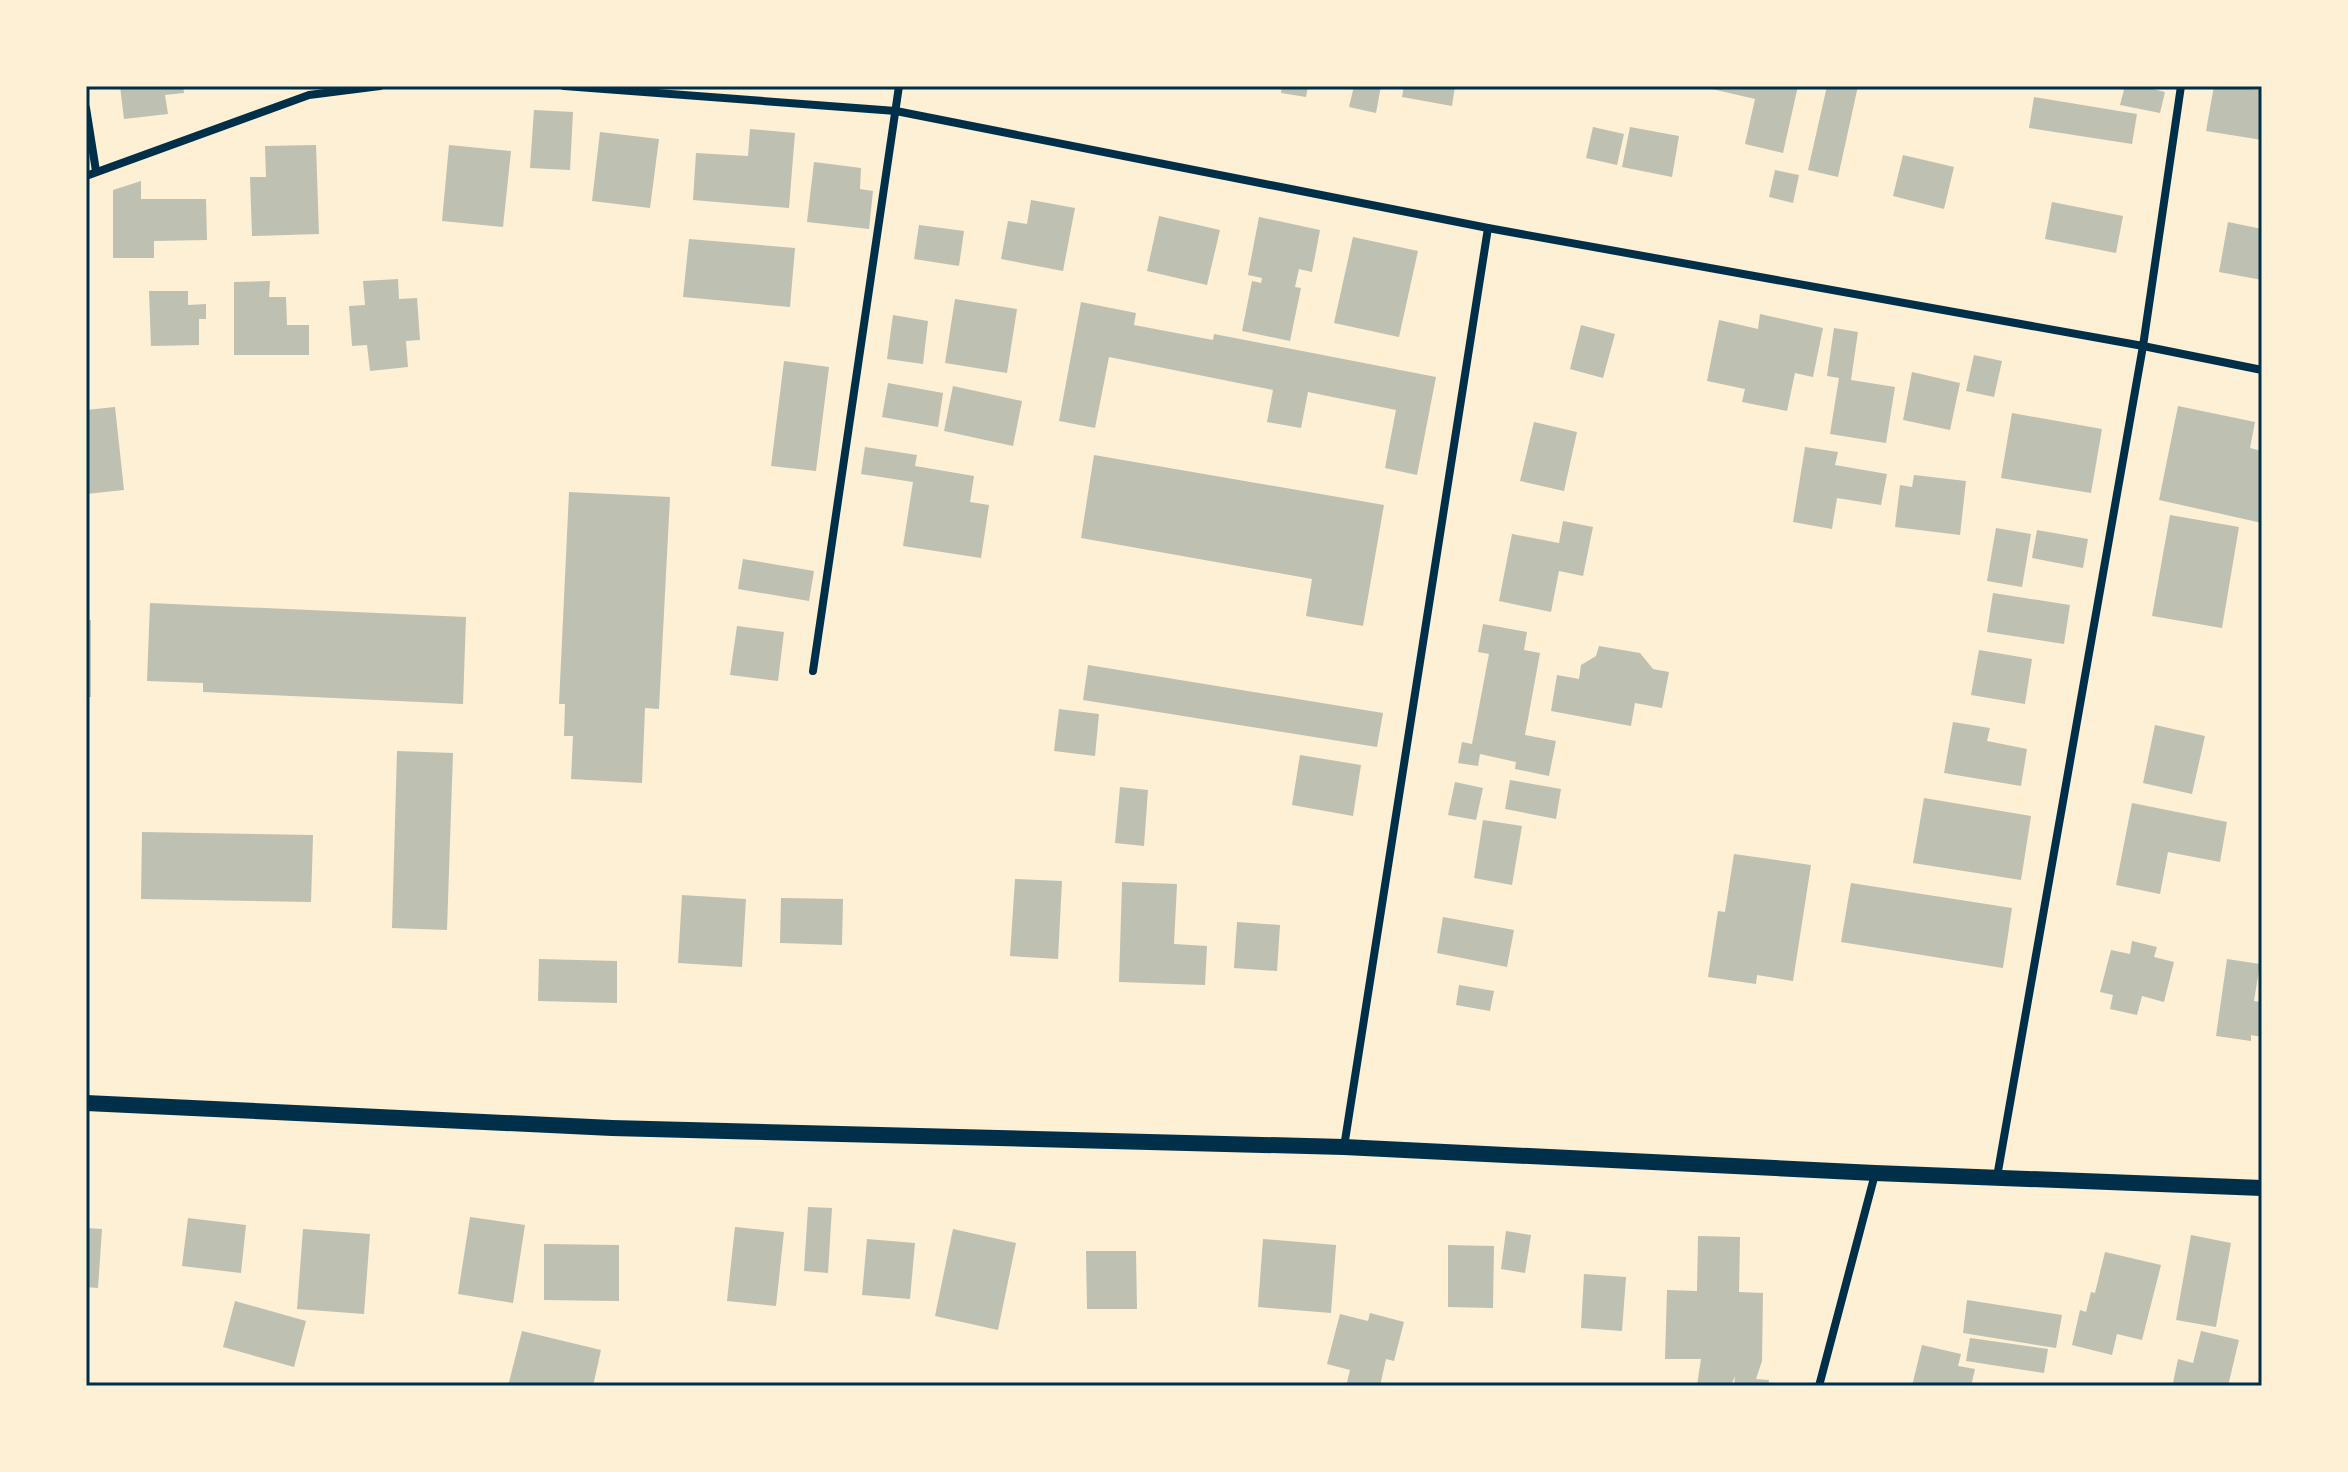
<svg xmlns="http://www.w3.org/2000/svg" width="2348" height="1472" font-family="'Sofia Sans Condensed',sans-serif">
  <rect width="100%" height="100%" fill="#fdf0d5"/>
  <!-- building -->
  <g fill="#bec0b2">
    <polygon points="120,86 183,86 184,93 165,95 168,114 124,119"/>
    <polygon points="1282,86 1308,86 1306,97 1281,93"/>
    <polygon points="1354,86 1381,86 1376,113 1349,107"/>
    <polygon points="1404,86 1455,86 1452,106 1402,97"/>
    <polygon points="1712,86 1798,86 1783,153 1745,144 1755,99 1712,89"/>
    <polygon points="1827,86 1858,86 1838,177 1808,170"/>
    <polygon points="2125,86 2140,86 2165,92 2160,113 2120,105"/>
    <polygon points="2214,86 2262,90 2262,140 2206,131"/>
    <polygon points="2034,97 2137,114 2132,144 2029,128"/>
    <polygon points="534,110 573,112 570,170 530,168"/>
    <polygon points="1593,127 1624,134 1617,165 1586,158"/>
    <polygon points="1630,127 1679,136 1672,177 1622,167"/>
    <polygon points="750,129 795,133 789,208 693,200 696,153 748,156"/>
    <polygon points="600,132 659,139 650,208 592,201"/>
    <polygon points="316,145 319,234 252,236 250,177 266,177 265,146"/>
    <polygon points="449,145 511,151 503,227 442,221"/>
    <polygon points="1903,155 1954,167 1944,209 1893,196"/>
    <polygon points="814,162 861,168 860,189 873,191 869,229 807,222"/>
    <polygon points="1775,170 1799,175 1793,203 1769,197"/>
    <polygon points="141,181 141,199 206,199 207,240 154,241 154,258 113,258 113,190"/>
    <polygon points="1031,200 1075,208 1063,271 1001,259 1008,221 1027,224"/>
    <polygon points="2052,202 2123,216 2116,253 2045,239"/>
    <polygon points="1159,216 1220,230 1207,285 1147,271"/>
    <polygon points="1259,217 1320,230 1312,272 1299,269 1295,287 1301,288 1290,341 1242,331 1252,281 1261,283 1262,278 1248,275"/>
    <polygon points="2228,222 2262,229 2262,280 2219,272"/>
    <polygon points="919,225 964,231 959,266 914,259"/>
    <polygon points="1353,237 1418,251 1399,337 1334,323"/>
    <polygon points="689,239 795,248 790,307 683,297"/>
    <polygon points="398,279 399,299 417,298 420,340 406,341 408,367 370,371 367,345 352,346 349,306 365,305 363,281"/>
    <polygon points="270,281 269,297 286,297 287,325 309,325 309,355 234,355 234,282"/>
    <polygon points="149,291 188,291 188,305 206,304 206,319 199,319 199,345 151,346"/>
    <polygon points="955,299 1017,309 1007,373 945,363"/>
    <polygon points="1081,302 1136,313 1134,325 1213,340 1214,334 1436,377 1417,475 1385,468 1396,410 1308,392 1301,428 1267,422 1273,390 1109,357 1095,428 1059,421"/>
    <polygon points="1760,314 1823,328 1813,377 1795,373 1787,411 1742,402 1745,389 1707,381 1719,320 1758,329"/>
    <polygon points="893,315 928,321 923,364 887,359"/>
    <polygon points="1581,325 1615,334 1603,378 1570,369"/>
    <polygon points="1834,328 1858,332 1851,380 1895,387 1886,443 1830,434 1839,378 1827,376"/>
    <polygon points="1974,355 2002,361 1994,397 1966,391"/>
    <polygon points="784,361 829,367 816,471 771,466"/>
    <polygon points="1912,372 1960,383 1950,430 1903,420"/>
    <polygon points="888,383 943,393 938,427 882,417"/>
    <polygon points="953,386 1022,401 1013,446 944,431"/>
    <polygon points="2178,406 2255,422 2250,448 2262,451 2262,523 2159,500"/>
    <polygon points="115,407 124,490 86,494 86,410"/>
    <polygon points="2012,413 2102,429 2091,493 2001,478"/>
    <polygon points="1534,422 1577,432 1564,491 1520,481"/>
    <polygon points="865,447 917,455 915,466 974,476 970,502 989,505 981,558 903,546 913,482 861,474"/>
    <polygon points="1805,447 1838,452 1835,465 1887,474 1881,505 1837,498 1832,529 1793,522"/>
    <polygon points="1094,455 1384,505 1363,626 1306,616 1312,579 1081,538"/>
    <polygon points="1914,475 1966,481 1960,535 1895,527 1900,485 1912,487"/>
    <polygon points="569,492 670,497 659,709 645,708 642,783 571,779 573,736 564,736 565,704 559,704"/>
    <polygon points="2170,515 2239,527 2222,628 2152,616"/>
    <polygon points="1563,521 1593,527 1583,576 1559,571 1551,612 1499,601 1512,534 1559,543"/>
    <polygon points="1996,528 2031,534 2022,587 1987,581"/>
    <polygon points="2037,530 2088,539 2083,568 2032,558"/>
    <polygon points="743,559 814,571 809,601 738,589"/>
    <polygon points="1993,593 2070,605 2064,644 1987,632"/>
    <polygon points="150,603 466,617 463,704 203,692 203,683 147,681"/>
    <rect x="86" y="620" width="5" height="77"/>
    <polygon points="1483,624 1527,632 1524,650 1540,653 1525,735 1556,741 1549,776 1515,769 1516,762 1480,754 1478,766 1458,763 1462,742 1472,744 1489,654 1478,652"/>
    <polygon points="737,626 784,632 778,681 730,675"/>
    <polygon points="1599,646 1640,653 1653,669 1669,672 1662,708 1635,703 1631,726 1551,711 1557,675 1579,679 1581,665 1596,656"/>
    <polygon points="1979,650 2032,659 2025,704 1971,695"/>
    <polygon points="1088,665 1383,713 1377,747 1083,700"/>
    <polygon points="1059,709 1099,714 1095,756 1054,751"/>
    <polygon points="1953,722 1990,728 1987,741 2027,749 2021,786 1944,773"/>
    <polygon points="2155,725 2205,736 2192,794 2143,783"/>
    <polygon points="397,751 453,753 447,930 392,928"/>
    <polygon points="1300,755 1361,765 1353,816 1292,805"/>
    <polygon points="1510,780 1561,789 1556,819 1505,809"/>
    <polygon points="1455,782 1483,788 1476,820 1448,815"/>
    <polygon points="1120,787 1148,790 1144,846 1115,843"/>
    <polygon points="1924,798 2031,816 2021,880 1913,863"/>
    <polygon points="2132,803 2227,822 2220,862 2168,852 2160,894 2116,885"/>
    <polygon points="1483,820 1522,826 1512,885 1474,878"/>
    <polygon points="142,832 313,835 311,902 141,899"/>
    <polygon points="1734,854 1811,865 1793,981 1757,975 1756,984 1708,977 1718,911 1725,912"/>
    <polygon points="1015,879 1062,881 1058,959 1010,956"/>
    <polygon points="1122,882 1177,884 1174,944 1207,946 1205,985 1119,982"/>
    <polygon points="1851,883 2012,908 2003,968 1841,942"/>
    <polygon points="682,895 746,899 742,967 678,963"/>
    <polygon points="781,898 843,899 842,945 780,943"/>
    <polygon points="1443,917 1514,930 1507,967 1437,953"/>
    <polygon points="1237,922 1280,925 1277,971 1234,968"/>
    <polygon points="2132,941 2157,947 2154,957 2174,962 2164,1002 2142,996 2137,1015 2110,1009 2113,995 2100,992 2111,950 2130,954"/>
    <polygon points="539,959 617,961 617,1003 538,1001"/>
    <polygon points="2227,959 2260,964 2254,1001 2262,1002 2262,1037 2251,1035 2251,1041 2216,1036"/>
    <polygon points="1459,985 1494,991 1490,1011 1456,1005"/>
    <polygon points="808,1207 832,1208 828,1273 804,1271"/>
    <polygon points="470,1217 525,1225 513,1303 458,1294"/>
    <polygon points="188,1218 246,1225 241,1273 182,1266"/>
    <polygon points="735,1227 784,1232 776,1306 727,1301"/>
    <polygon points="86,1228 102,1229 98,1288 86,1287"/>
    <polygon points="303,1229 370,1234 364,1314 297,1309"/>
    <polygon points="953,1229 1016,1243 998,1330 935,1316"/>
    <polygon points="1506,1231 1531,1235 1525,1273 1501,1269"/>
    <polygon points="2191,1235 2231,1243 2216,1327 2176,1320"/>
    <polygon points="1698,1236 1740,1237 1739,1292 1763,1293 1762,1361 1756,1379 1769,1380 1768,1386 1734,1386 1735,1376 1731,1386 1697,1385 1701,1359 1665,1359 1667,1290 1697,1291"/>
    <polygon points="867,1239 915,1243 910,1299 862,1295"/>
    <polygon points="1263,1239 1336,1245 1331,1313 1258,1307"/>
    <polygon points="544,1244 619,1245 619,1301 544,1300"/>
    <polygon points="1448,1245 1494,1246 1493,1308 1448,1307"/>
    <polygon points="1086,1251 1136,1251 1137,1309 1087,1309"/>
    <polygon points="2105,1252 2161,1265 2142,1340 2117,1334 2112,1355 2072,1345 2080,1310 2086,1312 2091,1292 2095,1293"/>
    <polygon points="1584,1274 1626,1277 1622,1331 1581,1328"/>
    <polygon points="1967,1300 2062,1315 2056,1348 1963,1333"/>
    <polygon points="235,1301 306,1321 294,1367 223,1347"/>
    <polygon points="1370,1313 1404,1322 1394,1361 1386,1359 1380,1386 1346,1386 1350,1370 1327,1364 1340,1314 1368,1321"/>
    <polygon points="522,1331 601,1350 593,1386 508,1386"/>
    <polygon points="2201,1331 2239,1340 2228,1386 2185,1386 2173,1383 2178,1359 2193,1363"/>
    <polygon points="1970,1338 2048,1349 2044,1373 1966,1361"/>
    <polygon points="1922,1345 1961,1354 1958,1366 1975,1369 1971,1386 1912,1386"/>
  </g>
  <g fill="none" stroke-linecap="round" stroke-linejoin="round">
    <!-- minor -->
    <g stroke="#003049" stroke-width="8">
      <polyline points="564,86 896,111 1488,228 2143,346 2262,370"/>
      <polyline points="86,108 96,171"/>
      <polyline points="86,176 309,95 380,86"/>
      <polyline points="813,671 899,86"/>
      <polyline points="1344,1147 1488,228"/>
      <polyline points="1997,1177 2143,346 2181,86"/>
      <polyline points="1819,1386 1875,1174"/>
    </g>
    <!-- secondary -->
    <polyline stroke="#003049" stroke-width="16" points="86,1103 612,1128 1344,1147 1875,1173 2262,1188"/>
  </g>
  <!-- border -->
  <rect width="2348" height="1472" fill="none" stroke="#fdf0d5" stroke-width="176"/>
  <rect x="88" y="88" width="2172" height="1296" fill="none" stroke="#003049" stroke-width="3"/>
</svg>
